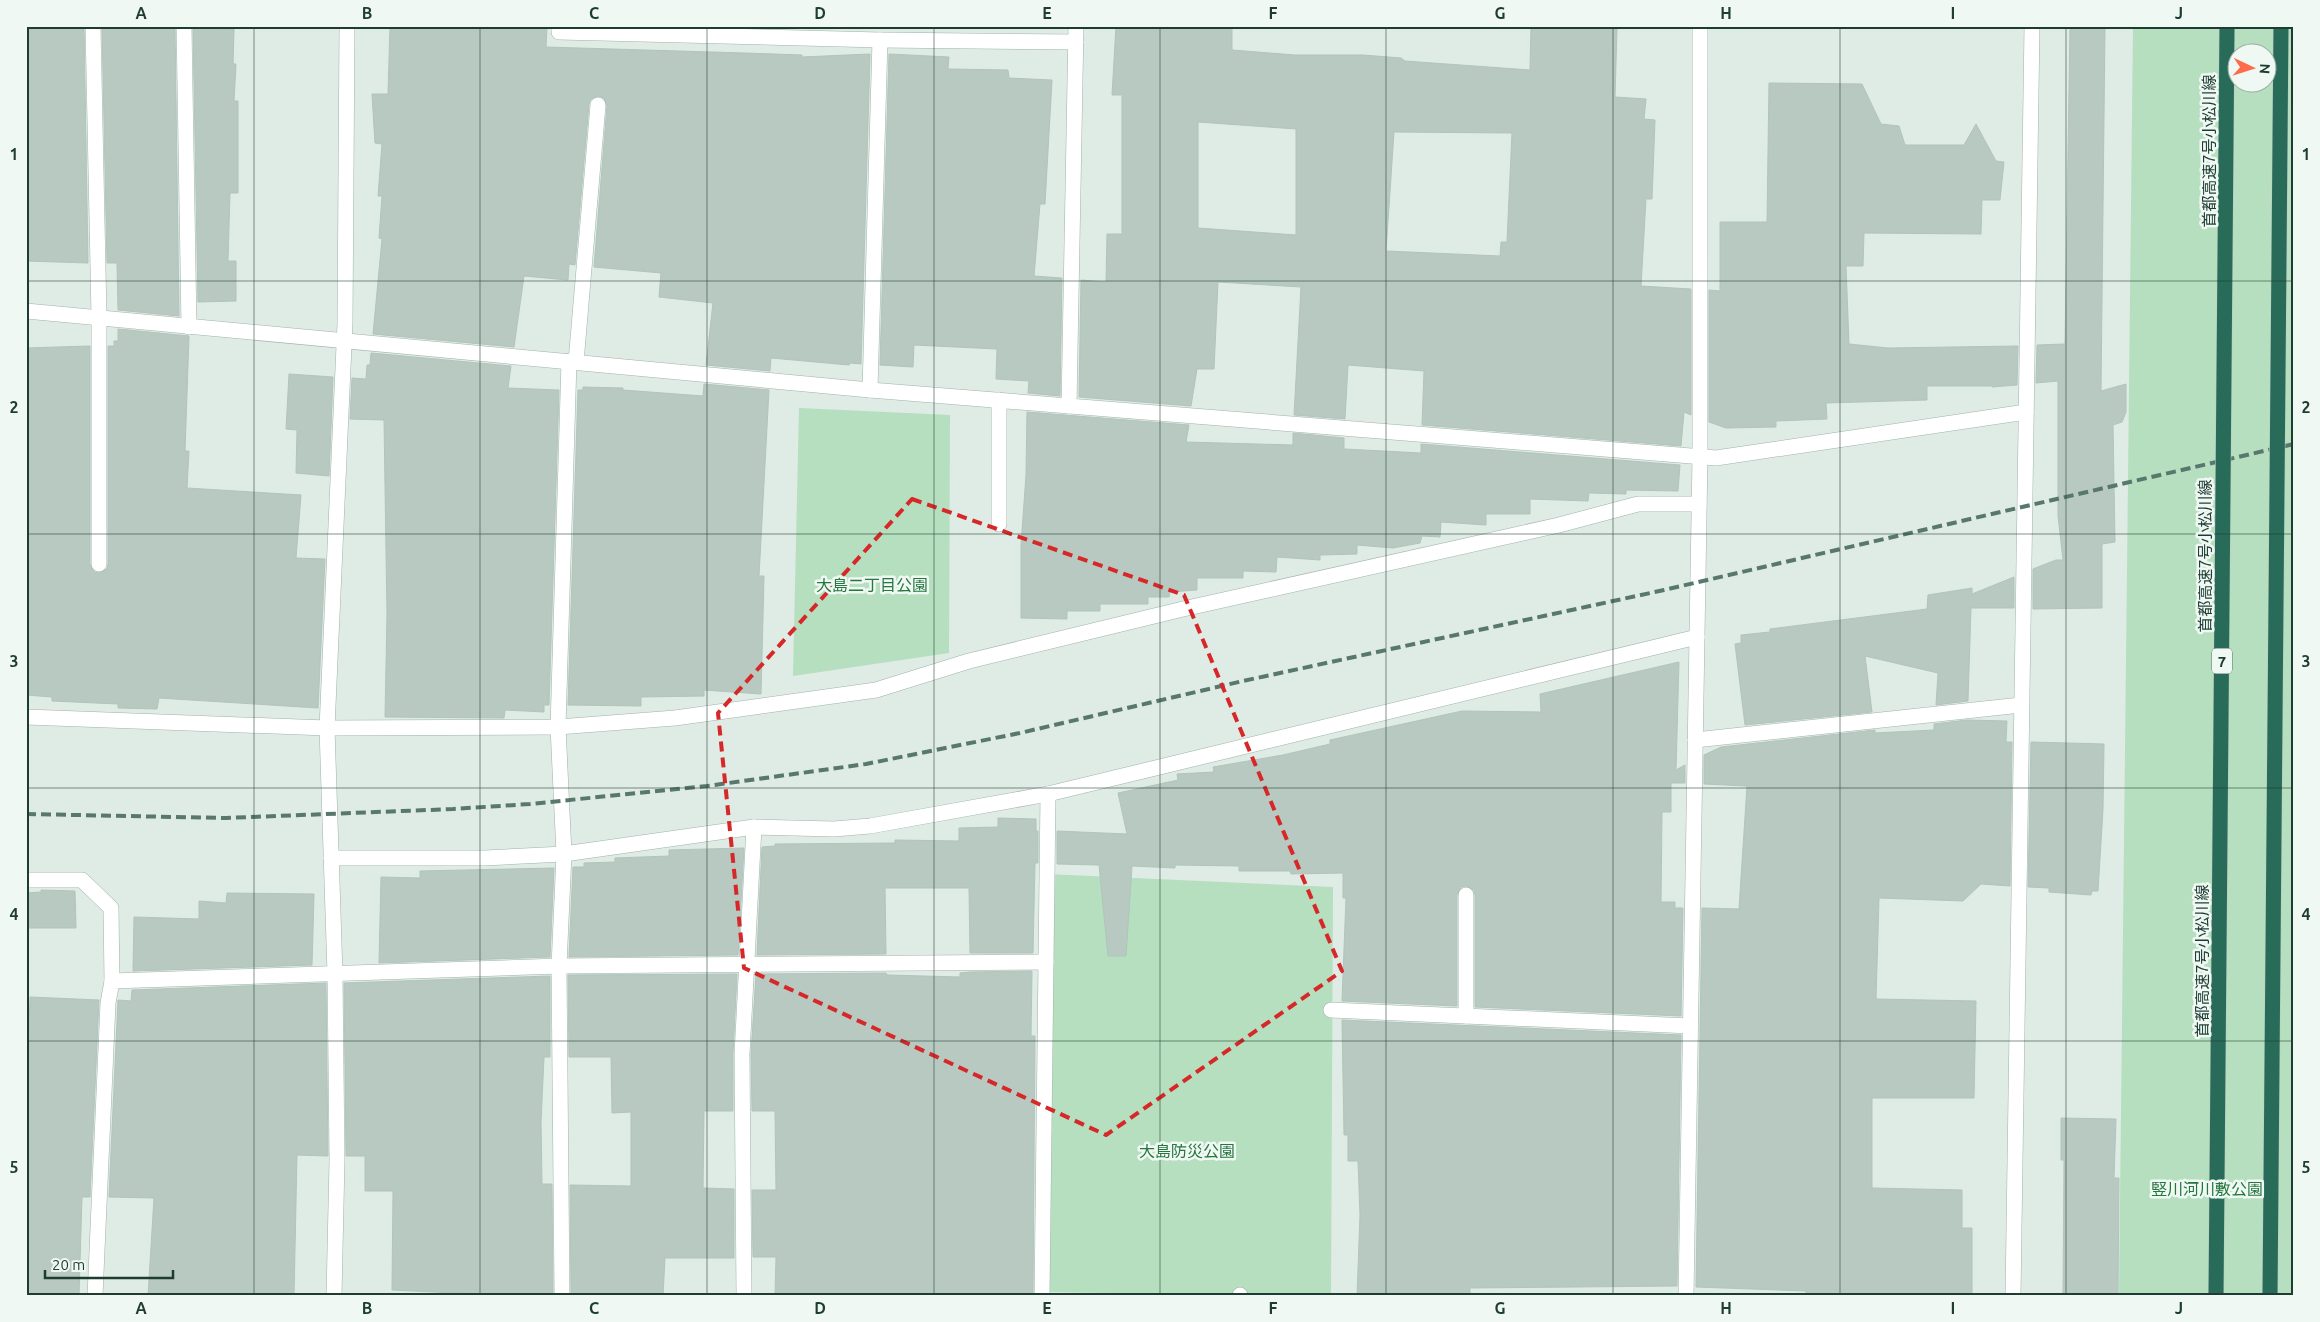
<svg xmlns="http://www.w3.org/2000/svg" width="2320" height="1322" font-family="Ubuntu,'Noto Sans JP',sans-serif">
  <rect width="100%" height="100%" fill="#dfebe5"/>
  <!-- green -->
  <g fill="#b5dfbe" fill-rule="evenodd">
    <path d="M2133,26H2294V1296H2119ZM2238,52H2268V82H2238Z"/>
    <polygon points="799,408 950,415 949,653 793,676"/>
    <polygon points="1046,874 1333,887 1331,1296 1042,1292"/>
  </g>
  <!-- building -->
  <g fill="#b7c9c0" stroke="#b1c5bb" fill-rule="evenodd">
    <polygon points="26,26 84,26 88,263 26,261"/>
    <polygon points="102,26 175,27 179,316 118,310 117,263 107,263"/>
    <polygon points="390,26 547,26 546,47 744,53 802,55 802,57 870,54 861,364 850,363 849,365 771,358 770,371 706,365 713,303 659,297 661,273 594,267 607,106 604,98 598,96 591,99 589,104 575,265 569,264 568,280 524,276 514,347 373,334 382,239 379,238 382,196 378,196 382,144 375,143 372,94 388,94"/>
    <path d="M1116,26H1232V50L1295,55H1363L1401,58L1405,61L1530,70L1531,26L1617,29L1615,97L1646,99L1644,119L1655,120L1652,199H1646L1641,286L1691,289V415L1684,412L1681,446L1422,425L1424,371L1348,365L1345,419L1294,415L1301,287L1218,282L1214,369H1197L1191,406L1079,397L1081,280L1106,282L1107,234H1122V95H1112ZM1198,122L1296,129V235L1198,228ZM1394,132L1512,133L1507,242H1501L1500,256L1386,251Z"/>
    <polygon points="2070,26 2105,26 2101,391 2126,384 2126,412 2122,422 2113,425 2115,542 2102,544 2102,608 2033,609 2033,569 2056,560 2063,560 2058,516 2058,381 2036,383 2037,345 2065,344"/>
    <polygon points="193,28 234,29 233,64 236,64 234,101 238,101 238,193 230,193 228,261 236,261 236,301 198,302"/>
    <polygon points="889,54 949,57 948,69 1008,70 1009,78 1052,80 1045,204 1040,204 1034,276 1062,278 1060,396 1028,393 1029,381 996,379 997,349 914,345 913,367 880,365"/>
    <polygon points="1769,83 1862,84 1881,124 1899,126 1905,145 1964,145 1976,124 1996,161 2004,162 2000,200 1982,200 1981,234 1864,233 1863,266 1846,266 1849,344 1888,348 2018,346 2017,385 1992,387 1992,386 1927,386 1927,400 1826,403 1827,419 1776,421 1776,427 1726,428 1709,422 1709,290 1720,291 1720,222 1767,222"/>
    <polygon points="118,329 189,336 185,451 189,451 187,488 301,495 296,558 325,559 318,708 159,698 157,709 118,708 118,704 52,701 52,697 26,695 26,348 90,346 90,564 94,572 99,573 107,569 108,564 108,346 114,346 114,341 118,341"/>
    <polygon points="371,353 511,366 508,388 559,390 549,705 544,705 544,712 505,710 504,718 385,717 387,615 384,420 350,419 352,378 366,379 367,365 370,365"/>
    <polygon points="289,374 333,377 329,476 296,473 297,430 286,429"/>
    <polygon points="704,384 769,390 759,576 764,576 761,694 704,690 704,696 641,697 641,706 568,705 578,390 583,390 583,387 623,388 623,390 703,396"/>
    <polygon points="1027,412 1189,425 1186,442 1293,445 1293,433 1344,438 1344,449 1421,453 1421,444 1680,465 1678,491 1626,490 1626,494 1589,493 1588,501 1530,499 1530,514 1486,514 1486,525 1441,522 1440,537 1422,536 1420,543 1393,548 1357,545 1357,554 1320,555 1320,560 1277,557 1276,572 1243,571 1243,578 1197,578 1197,590 1170,592 1169,597 1148,597 1148,604 1100,604 1100,611 1067,611 1067,619 1021,618 1021,545 1026,475"/>
    <polygon points="2014,577 2014,608 1971,608 1968,701 1936,705 1938,673 1865,656 1872,712 1745,725 1735,644 1741,643 1741,635 1770,632 1770,629 1927,609 1928,595 1972,588 1972,594"/>
    <polygon points="1679,662 1676,770 1685,765 1685,783 1671,783 1671,812 1662,812 1661,902 1675,902 1675,908 1683,908 1681,1016 1475,1007 1475,895 1474,890 1466,886 1461,887 1457,895 1457,1006 1342,1001 1346,898 1343,898 1343,873 1291,874 1290,871 1239,871 1239,866 1175,865 1175,868 1132,866 1126,956 1108,956 1099,865 1057,864 1057,831 1127,834 1118,793 1178,780 1177,774 1214,772 1213,767 1283,755 1330,744 1330,740 1462,711 1541,712 1540,694"/>
    <polygon points="1967,720 2007,721 2006,742 2012,742 2010,886 1981,884 1963,901 1879,898 1876,999 1976,1001 1974,1098 1872,1098 1872,1188 1962,1190 1962,1228 1972,1228 1972,1296 1806,1296 1806,1291 1696,1287 1702,908 1739,909 1747,786 1704,784 1704,755 1721,747 1875,730 1875,733 1934,730 1934,724"/>
    <polygon points="2031,742 2104,744 2103,809 2098,891 2092,891 2091,895 2049,892 2049,888 2028,887"/>
    <polygon points="998,818 1036,819 1036,831 1038,831 1038,863 1035,863 1033,953 970,953 969,888 885,888 886,954 757,955 762,847 775,846 775,844 895,843 895,840 959,841 959,828 998,827"/>
    <polygon points="744,848 738,955 569,957 573,867 584,867 584,863 615,862 615,858 669,856 669,850"/>
    <polygon points="554,868 550,957 379,963 381,877 420,878 420,871"/>
    <polygon points="41,890 75,891 76,928 26,928 26,893 41,892"/>
    <polygon points="227,893 314,894 312,965 133,971 134,917 199,919 199,901 226,903"/>
    <polygon points="1032,971 1031,1036 1035,1036 1033,1296 775,1296 776,1257 753,1257 752,1190 776,1190 775,1111 752,1111 751,1054 756,974 886,973 887,975 960,977 960,973 970,972"/>
    <polygon points="737,974 733,1054 733,1111 704,1111 703,1188 734,1189 734,1258 665,1258 663,1296 571,1296 570,1185 631,1186 631,1112 612,1113 611,1057 569,1057 568,975"/>
    <polygon points="550,976 550,1057 544,1057 541,1122 542,1184 552,1184 553,1296 477,1296 477,1294 392,1290 393,1191 365,1191 365,1156 346,1156 344,983"/>
    <polygon points="326,983 328,1156 297,1155 294,1296 148,1296 154,1198 109,1197 118,1000 131,1001 132,990"/>
    <polygon points="30,997 99,1000 90,1197 82,1197 79,1296 26,1296 26,1123"/>
    <polygon points="1342,1020 1681,1035 1677,1286 1470,1288 1470,1296 1357,1296 1360,1215 1358,1161 1348,1161 1348,1135 1344,1135"/>
    <polygon points="2061,1118 2116,1119 2114,1178 2119,1178 2118,1296 2063,1296 2064,1160 2061,1160"/>
  </g>
  <g fill="none" stroke-linecap="round" stroke-linejoin="round">
    <defs>
      <g id="minor">
        <polyline points="93,26 99,317 99,564"/>
        <polyline points="184,26 189,327"/>
        <polyline points="559,26 559,32 880,40 1076,42"/>
        <polyline points="26,311 870,390 1716,458 2026,412"/>
        <polyline points="576,362 598,105"/>
        <polyline points="870,390 880,40"/>
        <polyline points="1069,406 1076,26"/>
        <polyline points="999,524 999,400"/>
        <polyline points="26,717 327,728 558,727 675,718 876,690 969,661 1183,609 1559,525 1638,504 1699,504"/>
        <polyline points="1695,740 2021,705"/>
        <polyline points="331,858 485,858 564,854 754,827 834,829 870,826 1048,794 1697,637"/>
        <polyline points="26,880 82,880 111,908 112,981"/>
        <polyline points="1466,895 1466,1016"/>
        <polyline points="1331,1010 1690,1026"/>
        <polyline points="95,1296 108,1003 112,981 559,966 1046,962"/>
        <polyline points="334,1296 337,1160 335,974 327,728 345,323 347,26"/>
        <polyline points="562,1296 559,966 564,854 558,727 569,361"/>
        <polyline points="744,1296 742,1054 754,827"/>
        <polyline points="1042,1296 1048,794"/>
        <polyline points="1240,1296 1240,1295"/>
        <polyline points="1686,1296 1700,456 1700,26"/>
        <polyline points="2013,1296 2032,26"/>
      </g>
    </defs>
    <!-- minor casing -->
    <use href="#minor" stroke="#a1b3ac" stroke-width="16"/>
    <!-- minor -->
    <use href="#minor" stroke="#fff" stroke-width="15"/>
    <!-- rail -->
    <polyline stroke="#58786e" stroke-width="4" stroke-dasharray="10 5" stroke-linecap="butt" points="26,814 226,818 453,809 530,804 707,786 866,764 1020,733 1243,681 1664,590 2294,444"/>
    <defs>
      <g id="highway-bridge">
        <polyline points="2216,1296 2227,26"/>
        <polyline points="2270,1296 2281,26"/>
      </g>
    </defs>
    <!-- highway-bridge casing -->
    <use href="#highway-bridge" stroke="#c0c8c6" stroke-width="16" stroke-linecap="butt"/>
    <!-- highway-bridge -->
    <use href="#highway-bridge" stroke="#286b59" stroke-width="15"/>
  </g>
  <!-- marked area -->
  <path fill="none" stroke="#d62828" stroke-width="4" stroke-dasharray="10 6" stroke-linejoin="round" d="M912,499L1184,595L1342,971L1106,1135L744,968L718,713Z"/>
  <!-- grid -->
  <path fill="none" stroke="#1e3c32" stroke-width="1" stroke-opacity="0.55" d="M254,26V1296M480,26V1296M707,26V1296M934,26V1296M1160,26V1296M1386,26V1296M1613,26V1296M1840,26V1296M2066,26V1296M26,281H2294M26,534H2294M26,788H2294M26,1041H2294"/>
  <g text-anchor="middle" dominant-baseline="central" stroke-width="5" stroke-linejoin="round" paint-order="stroke">
    <!-- shield labels -->
    <rect fill="#eff8f3" stroke="#5d746c" stroke-width="1" x="2212" y="648.5" width="20" height="25" rx="4"/>
    <g font-size="15" font-weight="bold" fill="#1e3c32">
      <text x="2222" y="661">7</text>
    </g>
    <!-- street labels -->
    <g font-size="16" fill="#1e3c32" stroke="#eff8f3">
      <text transform="translate(2209 151) rotate(-90)">首都高速7号小松川線</text>
      <text transform="translate(2205 556) rotate(-90)">首都高速7号小松川線</text>
      <text transform="translate(2202 961) rotate(-90)">首都高速7号小松川線</text>
    </g>
    <!-- park labels -->
    <g font-size="16" fill="#267640" stroke="#eff8f3">
      <text x="872" y="585">大島二丁目公園</text>
      <text x="1187" y="1151">大島防災公園</text>
      <text x="2207" y="1189">竪川河川敷公園</text>
    </g>
  </g>
  <!-- border -->
  <rect width="2320" height="1322" fill="none" stroke="#eff8f3" stroke-width="55"/>
  <!-- north arrow -->
  <g transform="translate(2252 68) rotate(94)"><circle r="24" fill="#eff8f3" stroke="#9bada6"/>
  <path d="M0-4L9 19L0 12L-9 19Z" fill="#fd6b4b"/>
  <text y="-8" font-size="14" font-weight="bold" text-anchor="middle" fill="#1e3c32">N</text>
  </g>
  <!-- scale -->
  <path d="M45 1270v8h128v-8" fill="none" stroke="#1e3c32" stroke-width="2.5"/>
  <text x="52" y="1270" font-size="15" fill="#1e3c32" stroke="#eff8f3" stroke-width="4" paint-order="stroke">20 m</text>
  <rect x="28" y="28" width="2264" height="1266" fill="none" stroke="#1e3c32" stroke-width="2"/>
  <g font-size="16" text-anchor="middle" font-weight="bold" fill="#1e3c32">
    <text x="141" y="19">A</text>
    <text x="367" y="19">B</text>
    <text x="594" y="19">C</text>
    <text x="820" y="19">D</text>
    <text x="1047" y="19">E</text>
    <text x="1273" y="19">F</text>
    <text x="1500" y="19">G</text>
    <text x="1726" y="19">H</text>
    <text x="1953" y="19">I</text>
    <text x="2179" y="19">J</text>
    <text x="14" y="160">1</text>
    <text x="2306" y="160">1</text>
    <text x="14" y="413">2</text>
    <text x="2306" y="413">2</text>
    <text x="14" y="667">3</text>
    <text x="2306" y="667">3</text>
    <text x="14" y="920">4</text>
    <text x="2306" y="920">4</text>
    <text x="14" y="1173">5</text>
    <text x="2306" y="1173">5</text>
    <text x="141" y="1314">A</text>
    <text x="367" y="1314">B</text>
    <text x="594" y="1314">C</text>
    <text x="820" y="1314">D</text>
    <text x="1047" y="1314">E</text>
    <text x="1273" y="1314">F</text>
    <text x="1500" y="1314">G</text>
    <text x="1726" y="1314">H</text>
    <text x="1953" y="1314">I</text>
    <text x="2179" y="1314">J</text>
  </g>
</svg>
